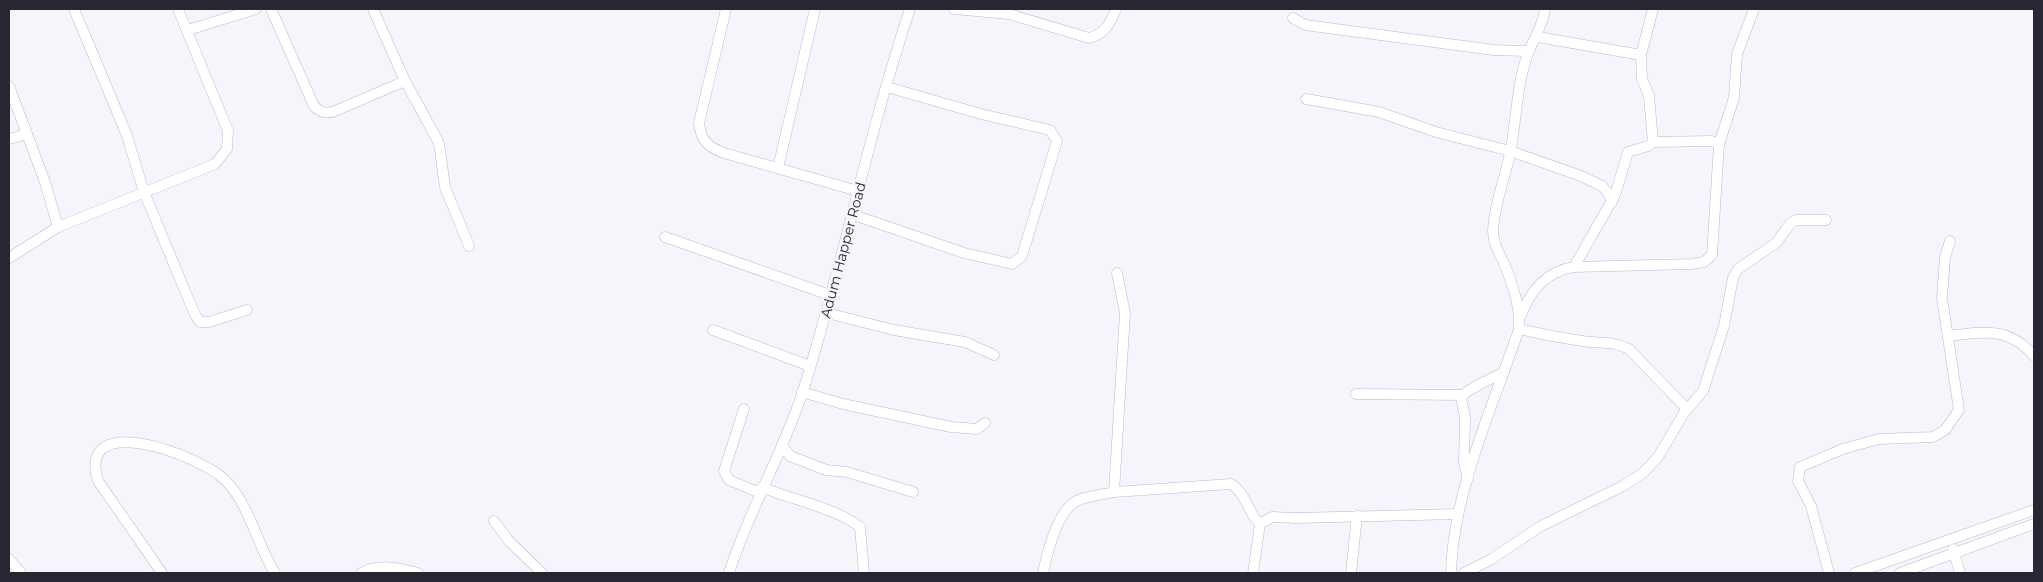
<svg xmlns="http://www.w3.org/2000/svg" width="2043" height="582" font-family="Montserrat,sans-serif">
  <rect width="100%" height="100%" fill="#f5f5fb"/>
  <g fill="none" stroke-linecap="round" stroke-linejoin="round">
    <defs>
      <g id="minor">
        <polyline points="74,9 126,133 144,192 195,315 200,322 209,322 247,310"/>
        <path d="M271,9L314,106C321,113 326,114 335,111L405,81"/>
        <polyline points="373,9 405,81 439,143 445,187 469,246"/>
        <path d="M726,9L699,123C701,140 707,147 724,153L858,191"/>
        <path d="M954,9L1009,14L1089,38C1105,34 1110,24 1116,9"/>
        <polyline points="1293,18 1305,25 1494,50 1529,51"/>
        <polyline points="188,30 256,9"/>
        <polyline points="1538,37 1641,55"/>
        <polyline points="9,86 45,182 58,227"/>
        <polyline points="1306,99 1379,112 1436,132 1510,151 1581,176 1602,186 1608,193 1612,202"/>
        <polyline points="9,139 27,134"/>
        <polyline points="1719,144 1734,98 1737,54 1754,9"/>
        <polyline points="778,168 815,9"/>
        <polyline points="851,214 964,253 1012,264 1022,256 1057,141 1050,130 981,114 887,87"/>
        <polyline points="665,237 830,295"/>
        <polyline points="9,258 58,227 215,164 227,149 228,131 178,9"/>
        <polyline points="1574,267 1692,264 1704,262 1712,255 1719,144 1712,141 1653,142"/>
        <polyline points="827,313 894,330 965,342 994,355"/>
        <path d="M1521,315C1530,291 1547,271 1574,267L1615,195L1628,152L1648,146L1653,142L1649,96L1642,79L1641,55L1653,9"/>
        <path d="M1519,329C1540,334 1561,338 1582,341C1602,344 1610,340 1629,349L1687,409"/>
        <polyline points="713,330 810,366"/>
        <path d="M1948,336C1983,332 2009,326 2034,356"/>
        <polyline points="802,392 843,404 951,427 977,429 985,423"/>
        <polyline points="1356,394 1463,395"/>
        <polyline points="744,409 724,471 729,480 760,493"/>
        <polyline points="782,445 790,456 826,470 847,472 913,492"/>
        <path d="M1468,479L1464,463L1465,417L1461,398C1464,390 1494,378 1504,372"/>
        <path d="M762,487C792,500 836,508 860,527L864,573"/>
        <path d="M1114,492L1231,484C1246,493 1248,513 1260,524"/>
        <polyline points="494,521 509,541 542,573"/>
        <polyline points="1953,549 1960,573"/>
        <polyline points="9,559 21,573"/>
        <path d="M162,573L98,481C76,408 201,456 225,480C249,503 257,545 275,573"/>
        <path d="M361,573C379,563 399,568 418,573"/>
        <path d="M729,573C749,510 783,453 803,391C843,265 868,134 910,9"/>
        <path d="M1043,573C1047,554 1056,517 1072,504C1082,496 1101,495 1114,492L1125,313L1117,273"/>
        <polyline points="1253,573 1260,524 1272,517 1296,518 1458,514"/>
        <polyline points="1351,573 1357,516"/>
        <path d="M1451,573C1453,492 1493,406 1519,329C1520,306 1513,285 1504,263C1499,253 1493,244 1493,231C1494,204 1505,179 1510,153C1517,120 1516,83 1529,51C1535,37 1543,25 1545,9"/>
        <polyline points="1464,573 1490,560 1541,526 1623,486 1643,473 1658,457 1684,413 1703,391 1724,326 1733,278 1738,269 1776,243 1790,224 1796,220 1826,220"/>
        <polyline points="1829,573 1811,506 1798,481 1800,467 1843,449 1879,439 1933,437 1945,430 1959,410 1942,298 1945,257 1950,241"/>
        <polyline points="1855,573 2034,510"/>
        <polyline points="1900,573 2034,524"/>
      </g>
    </defs>
    <!-- minor casing -->
    <use href="#minor" stroke="#bab7d5" stroke-width="11"/>
    <!-- minor -->
    <use href="#minor" stroke="#fff" stroke-width="10"/>
  </g>
  <g text-anchor="middle" dominant-baseline="central" stroke-width="5" stroke-linejoin="round" paint-order="stroke">
    <!-- street labels -->
    <g font-size="14" fill="#282632" stroke="#f5f5fb">
      <text transform="translate(843 250) rotate(-75)">Adum Happer Road</text>
    </g>
  </g>
  <!-- border -->
  <rect width="2043" height="582" fill="none" stroke="#282632" stroke-width="20"/>
</svg>
